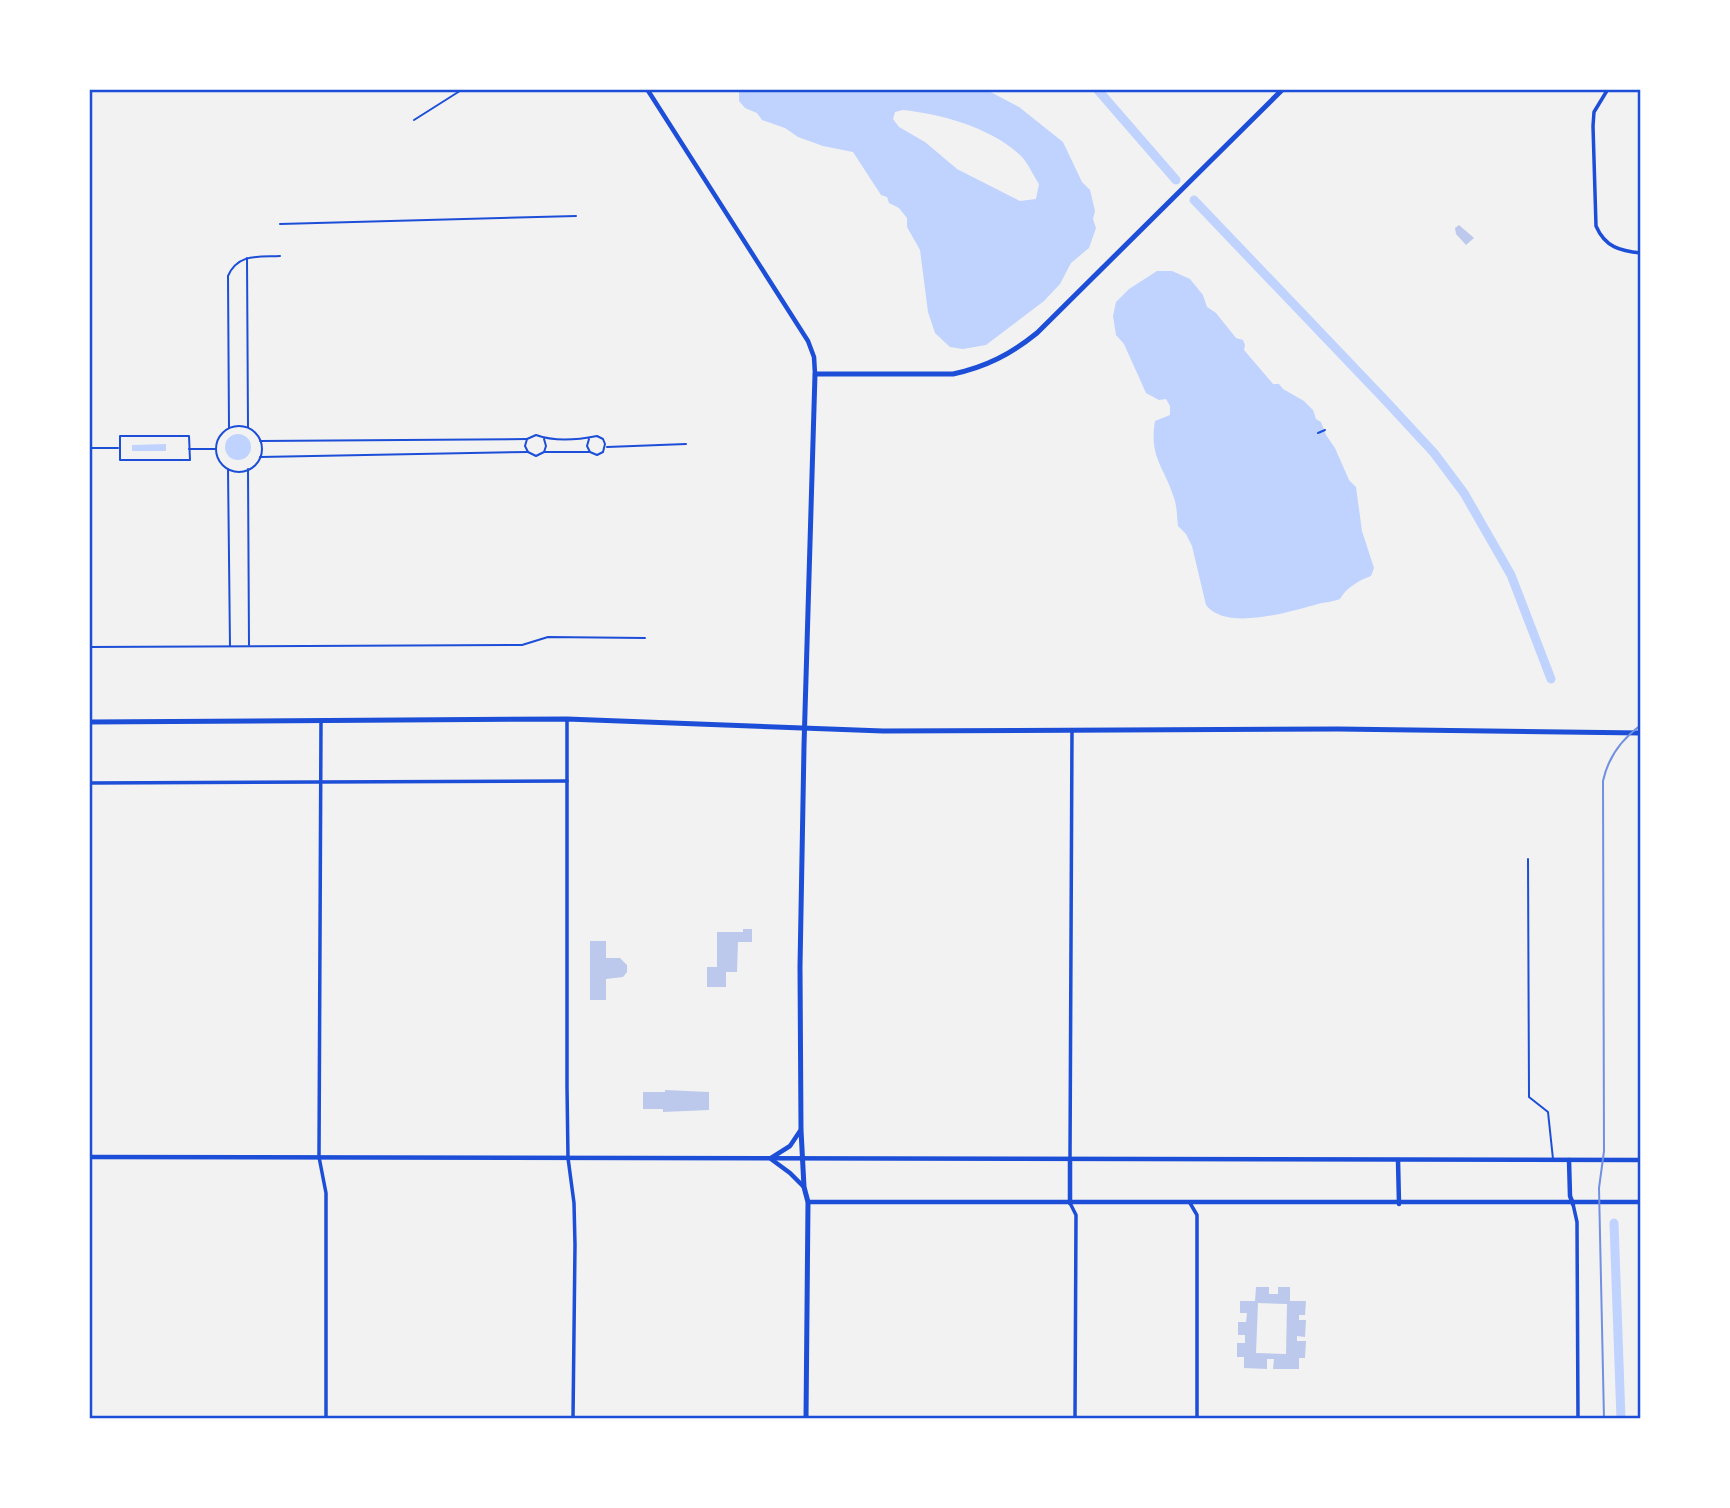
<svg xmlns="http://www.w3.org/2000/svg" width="1730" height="1508" font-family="'Open Sans',sans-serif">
  <rect width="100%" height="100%" fill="#f2f2f2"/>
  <!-- water -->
  <g fill="#bfd3fe" fill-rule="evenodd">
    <path d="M739,89H985L1019,107L1063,142L1082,182L1090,190L1095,211L1093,219L1096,228L1089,248L1071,263L1060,284L1044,301L986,345L963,349L950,347L935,333L928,312L920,250L907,227V218L899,208L889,203L887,197L881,195L853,152L823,146L798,137L785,128L762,120L757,113L745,108L739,101ZM903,110C942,114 992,128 1021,156C1028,163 1033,175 1039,184L1036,199L1020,201L957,169L925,142L899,127L893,119L895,112Z"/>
    <path d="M1157,271H1172L1190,279L1203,295L1207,307L1216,313L1236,338L1243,340L1245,345L1244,350L1273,384H1279L1283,389L1304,401L1313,410L1316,419L1321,422L1326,435L1335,448L1349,480L1356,487L1362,531L1374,568L1371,576C1359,580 1346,588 1340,599C1332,602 1326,602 1318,604C1292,611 1226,632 1206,605L1192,546L1186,534L1178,526C1177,517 1177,506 1174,498C1164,466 1149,458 1155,421L1170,415V406L1166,399L1159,400L1146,393L1124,344L1116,335L1113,316L1116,302L1129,289Z"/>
    <circle cx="238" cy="447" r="13"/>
    <polygon points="166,444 166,451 132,451 132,445"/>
  </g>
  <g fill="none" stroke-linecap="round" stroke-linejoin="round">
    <!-- canal -->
    <g stroke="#bfd3fe" stroke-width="9">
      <polyline points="1097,89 1176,180"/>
      <polyline points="1194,200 1385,400 1434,453 1464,493 1511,575 1551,679"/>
      <polyline points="1614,1223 1621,1419"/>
    </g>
  </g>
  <!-- building -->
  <g fill="#bdc9ec" fill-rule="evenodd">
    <polygon points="1459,225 1474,238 1466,245 1456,234 1455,228"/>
    <rect x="1638" y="776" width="3" height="45"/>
    <polygon points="743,929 752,929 752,942 738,942 737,972 726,972 726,987 707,987 707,967 717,967 717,932 743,932"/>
    <polygon points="590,941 606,941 606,958 620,958 627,965 627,972 623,977 606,979 606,1000 590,1000"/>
    <polygon points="665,1090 709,1092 709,1110 663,1112 663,1109 643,1109 643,1092 665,1092"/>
    <path d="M1256,1287H1269V1294H1278V1287H1290V1301H1306L1305,1315H1299V1320H1306L1305,1337L1297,1336V1341H1306L1305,1358H1299V1369H1273L1274,1359H1267V1369L1244,1368V1357H1237V1343H1245V1335H1238V1322H1246L1247,1313H1240V1301H1255ZM1258,1303L1287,1304L1286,1354L1256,1353Z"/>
  </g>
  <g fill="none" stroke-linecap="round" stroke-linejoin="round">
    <!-- path -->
    <g stroke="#1d4ed8" stroke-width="2">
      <polyline points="414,120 463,89"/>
      <polyline points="280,224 576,216"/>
      <polyline points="247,258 248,427"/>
      <circle cx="239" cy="449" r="23"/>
      <path d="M229,428L228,276C238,253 259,257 280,256"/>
      <polyline points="1318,433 1325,430"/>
      <polygon points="120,436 189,436 190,460 120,460"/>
      <path d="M544,439L546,446L544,452L536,456L528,452L525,446L527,439L536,435C555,442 577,440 597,436L603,439L605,444L603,452L597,455L590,452L587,446L589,439"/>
      <polyline points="260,441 527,439"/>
      <polyline points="607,447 686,444"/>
      <polyline points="89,448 118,448"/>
      <polyline points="189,449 215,449"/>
      <polyline points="545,452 589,452"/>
      <polyline points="260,457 528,452"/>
      <polyline points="228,469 230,646"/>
      <polyline points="248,469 249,645"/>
      <polyline points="89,647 522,645 548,637 645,638"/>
    </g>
    <!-- service -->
    <polyline stroke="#1d4ed8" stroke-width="2" points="1528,859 1529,1097 1548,1112 1553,1159"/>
    <!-- minor -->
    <g stroke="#1d4ed8" stroke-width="3.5">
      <path d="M1608,89L1594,112L1593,126L1596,226C1605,247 1620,251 1641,253"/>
      <polyline points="567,719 567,1087 568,1158 574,1203 575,1245 573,1419"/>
      <polyline points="321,722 319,1157 326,1193 326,1419"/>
      <polyline points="89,783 567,781"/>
      <polyline points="1070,1159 1072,730"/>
      <polyline points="1070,1203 1076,1215 1075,1419"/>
      <polyline points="1190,1203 1197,1215 1197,1419"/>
      <polyline points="1573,1204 1577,1222 1578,1419"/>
    </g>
    <!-- tertiary -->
    <g stroke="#1d4ed8" stroke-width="4.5">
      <polyline points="647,89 808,341 814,357 815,374"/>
      <polyline points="89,1157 1641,1160"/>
      <polyline points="771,1158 790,1146 800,1131"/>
      <polyline points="771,1159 790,1173 804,1187"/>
      <polyline points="1398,1160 1399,1204"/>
      <polyline points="1569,1160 1570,1196 1573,1204"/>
      <polyline points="808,1202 1641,1202"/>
      <polyline points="1070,1203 1070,1160"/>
    </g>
    <!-- secondary -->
    <path stroke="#1d4ed8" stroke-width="5" d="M806,1419L808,1202L804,1187L801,1130L800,967L804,746L815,374H953C986,367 1011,354 1037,333L1283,89"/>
    <!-- primary -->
    <polyline stroke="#1d4ed8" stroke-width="5" points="89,722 567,719 883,731 1338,729 1641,733"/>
    <!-- tram -->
    <path stroke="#7290e2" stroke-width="2" d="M1604,1419L1599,1188L1604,1151L1603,781C1608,757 1622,739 1641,725"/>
  </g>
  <!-- border -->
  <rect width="1730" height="1508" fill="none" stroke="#ffffff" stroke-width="182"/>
  <rect x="91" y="91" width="1548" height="1326" fill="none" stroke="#1d4ed8" stroke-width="2.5"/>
</svg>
